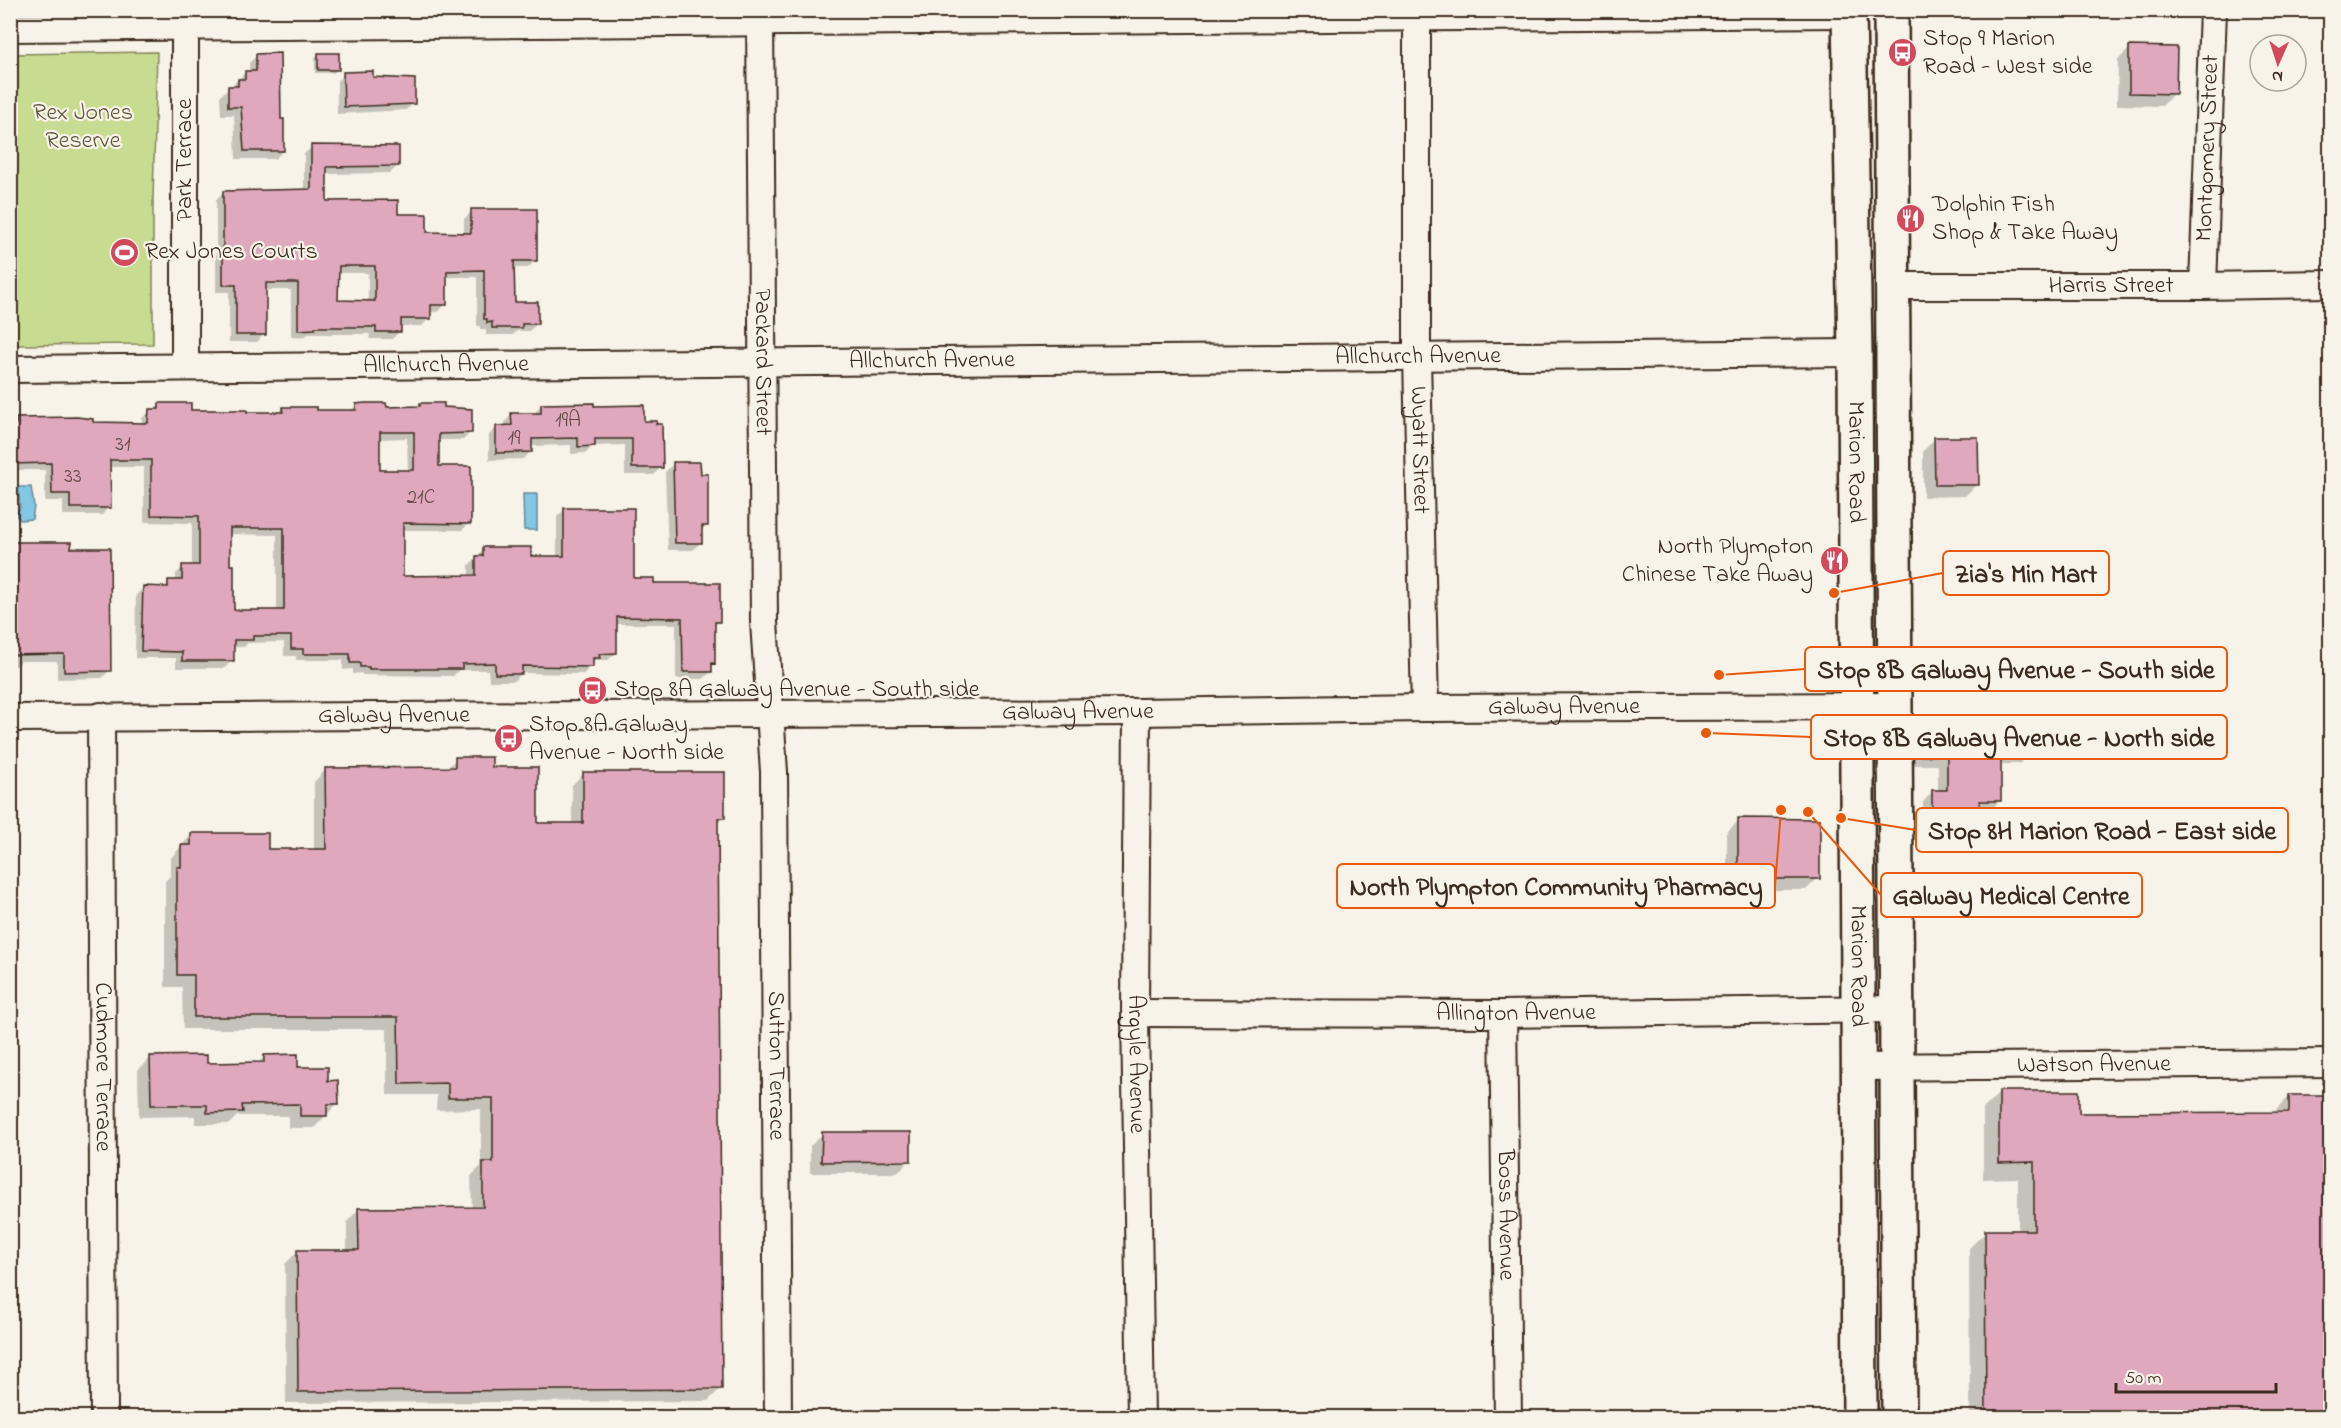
<svg xmlns="http://www.w3.org/2000/svg" width="2341" height="1428" font-family="'Indie Flower',sans-serif">
  <rect width="100%" height="100%" fill="#f7f3e8"/>
  <filter id="ink" filterUnits="userSpaceOnUse"><feTurbulence type="fractalNoise" baseFrequency=".0167" numOctaves="2"/><feDisplacementMap in="SourceGraphic" scale="12" xChannelSelector="R" yChannelSelector="G"/><feConvolveMatrix kernelMatrix="1 2 1 2 8 2 1 2 1" color-interpolation-filters="sRGB"/></filter>
  <g filter="url(#ink)">
    <!-- green -->
    <polygon fill="#c8dc91" stroke="#828358" stroke-width="1.5" points="157,52 153,198 153,344 11,345 11,54"/>
    <!-- water -->
    <g fill="#83c7e4" stroke="#668895" stroke-width="1.5">
      <polygon points="18,487 31,487 34,506 32,519 20,520 16,515 20,507"/>
      <polygon points="523,494 537,494 537,530 524,530"/>
    </g>
    <!-- shadow -->
    <g fill="#0003" fill-rule="evenodd">
      <polygon points="2130,48 2174,93 2162,106 2117,105 2118,60"/>
      <polygon points="319,54 337,69 334,73 315,73 315,58"/>
      <polygon points="257,55 283,151 275,159 236,159 234,115 221,115 220,96 246,72 249,72 249,63"/>
      <polygon points="344,74 414,103 406,110 337,114 337,81"/>
      <path d="M312,147L398,166L390,173L326,174V202L396,216L426,234H464V219L472,211L536,260L528,268H513V303L537,324L529,331H517L513,335H486V329H480V326H477V277H445L446,304L438,312H429L430,318L422,326H400V331L392,339H369L370,334H308L306,336L291,337V290H264V334L257,342H229V292H216V200L223,192L304,191V154ZM337,273H368V302H337Z"/>
      <path d="M160,404L189,411L245,414H278L283,408L350,412L356,405L385,408H443L470,433L463,440H437V467L470,523L462,530H401V577H469V565L484,549L530,557H557V517L564,510L633,579L652,584L718,622L713,627L714,663L711,666V672L703,679H676V624H615L616,653L608,660H595L584,674L522,673L514,681H489L488,670H459L453,676L362,675V673L353,674V669L343,670V660H296V656H284V642L248,643L244,647H232V660L225,668H176V658H135L136,595L143,588H163L169,582H176V574L183,567H192V523L144,522V467H109V507L102,515H63V501H45V470H10V425L17,419L142,424V418ZM407,438L408,472H379V439ZM228,534L277,535V611L232,612Z"/>
      <polygon points="541,405 642,406 642,423 661,467 654,475 625,475 625,445 593,446 586,453 571,454 571,445 531,446 531,452 523,459 489,460 489,435 497,427 505,427 505,422 512,414 534,414"/>
      <polygon points="1935,439 1977,484 1965,496 1923,497 1923,451"/>
      <polygon points="673,464 706,526 700,532 701,542 693,550 668,550 665,472"/>
      <polygon points="10,525 11,543 70,549 110,670 102,678 57,679 57,661 21,661 17,666 10,666"/>
      <polygon points="1920,730 2029,754 2019,764 2000,764 2000,800 1990,811 1978,811 1968,822 1951,822 1941,832 1923,831 1923,802 1933,791 1938,791 1938,765 1911,765 1910,740"/>
      <polygon points="456,759 491,769 536,825 572,824 572,785 584,773 723,818 717,824 720,1389 708,1401 286,1403 285,1264 298,1251 347,1251 347,1222 359,1209 472,1209 471,1176 481,1166 481,1109 436,1110 437,1095 387,1095 387,1029 183,1029 182,987 165,987 165,881 170,876 170,859 192,834 266,851 314,851 314,782 326,769 446,769"/>
      <polygon points="1739,820 1818,878 1806,890 1727,890 1727,832"/>
      <polygon points="265,1056 326,1082 337,1104 314,1128 288,1128 288,1116 237,1116 229,1124 195,1124 195,1116 139,1117 138,1070 151,1057 206,1065 257,1064"/>
      <polygon points="1999,1093 2078,1114 2272,1114 2289,1097 2330,1418 1970,1418 1969,1248 1986,1232 2018,1232 2018,1178 1983,1179 1983,1109"/>
      <polygon points="823,1134 910,1160 897,1173 810,1173 810,1146"/>
    </g>
    <!-- building -->
    <g fill="#dfa8bd" stroke="#3b2a1e" stroke-width="1.5" fill-rule="evenodd">
      <polygon points="2129,46 2177,47 2176,94 2129,93"/>
      <polygon points="280,53 281,119 284,119 284,151 244,151 241,107 228,107 228,86 238,86 238,79 245,79 245,71 256,71 256,54"/>
      <rect x="318" y="53" width="21" height="17"/>
      <polygon points="373,71 373,77 415,79 415,104 344,107 343,72"/>
      <path d="M311,145L399,146V166L327,167V201L398,200V214H427V232L471,233V209H537V261H514L515,302H538V324H522V328H492V322L487,323V319H484V270L447,271V305H431V319H401V332H376V327H315V329L298,330V283H266V335H236V285H223V191L311,189ZM339,266H375V301L338,300Z"/>
      <path d="M159,403H191V410H247V412H283V407H317V410H356V404L365,403H386L387,407L420,406V403H444V407L472,409V433L439,434V466H471V524L403,523V576L476,575V556H483V547H531V556H564V508H634V578H654V583H720V622H715V664L712,663V672H683L682,618L617,617V653L599,654L600,658H593V667L522,666V674H495V663L462,664V669H369V667H360V663H350V654H303V649H291V636H253V640H234V661H182V652L141,651L143,586L168,587V580H182V565H199V516L151,515V460H110L111,508H70V494H52L51,463L10,464V424H16V418L77,417L93,419V422L148,423L149,409H159ZM380,432H414V470H380ZM230,528H284V610H234V565H230Z"/>
      <polygon points="594,403 594,406 644,405 644,421 657,421 656,424 662,424 663,468 632,468 632,439 595,439 595,446 578,447 578,438 532,439 532,452 496,453 496,426 512,425 511,413 541,413 541,404"/>
      <polygon points="1934,437 1978,437 1979,485 1935,485"/>
      <polygon points="673,462 700,462 701,474 708,474 708,526 702,526 702,543 675,543"/>
      <polygon points="10,542 72,542 71,548 110,548 111,671 64,672 64,654 10,655"/>
      <polygon points="1967,727 2031,727 2031,755 2001,755 2001,801 1980,801 1980,813 1953,813 1953,822 1932,822 1932,790 1947,790 1947,755 1921,756 1920,728"/>
      <polygon points="455,757 492,757 492,767 538,767 538,823 583,823 583,772 725,772 725,818 718,818 722,1389 298,1392 297,1250 359,1250 358,1208 483,1207 483,1162 493,1162 493,1098 448,1098 448,1083 399,1084 398,1017 194,1017 194,975 177,975 177,867 181,867 181,845 191,845 191,833 268,833 268,849 326,849 325,768 455,767"/>
      <polygon points="1738,818 1820,819 1820,879 1738,879"/>
      <polygon points="298,1054 298,1067 328,1067 328,1081 338,1080 339,1104 327,1104 327,1116 300,1116 300,1104 242,1105 243,1112 207,1113 207,1105 151,1105 150,1056 207,1055 207,1063 264,1062 264,1055"/>
      <polygon points="1999,1091 2079,1091 2079,1113 2289,1112 2289,1095 2331,1095 2331,1418 1986,1418 1985,1230 2034,1230 2034,1162 1999,1163"/>
      <polygon points="822,1132 911,1132 911,1161 821,1162"/>
    </g>
    <g fill="none" stroke-linecap="round" stroke-linejoin="round">
      <defs>
        <g id="minor">
          <path id="s1" d="M760,10L764,622L774,772L778,1418"/>
          <path id="s2" d="M1417,10V358L1425,708"/>
          <polyline points="10,28 1849,14"/>
          <path id="s3" d="M1891,286H2203L2330,284"/>
          <path id="s4" d="M2203,286L2213,10"/>
          <polyline points="185,367 185,26"/>
          <path id="s5" d="M10,369L1855,353"/>
          <path id="s6" d="M1137,712L1135,1013L1141,1418"/>
          <path id="s7" d="M101,716L104,1418"/>
          <path id="s8" d="M10,718L1137,712L1425,708L1894,706"/>
          <path id="s9" d="M1135,1013L1503,1014L1897,1009"/>
          <path id="s10" d="M1503,1014L1508,1418"/>
          <path id="s11" d="M1858,1067L2330,1063"/>
        </g>
        <g id="major">
          <path id="s12" d="M1849,10L1855,353L1860,1418"/>
          <polyline points="1891,10 1899,1418"/>
        </g>
      </defs>
      <!-- minor casing -->
      <use href="#minor" stroke="#3b2a1e" stroke-width="30"/>
      <!-- major casing -->
      <use href="#major" stroke="#3b2a1e" stroke-width="38"/>
      <!-- minor -->
      <use href="#minor" stroke="#f7f3e8" stroke-width="26"/>
      <!-- major -->
      <use href="#major" stroke="#f7f3e8" stroke-width="33"/>
    </g>
  </g>
  <!-- icons -->
  <defs>
    <symbol id="bus-disc" viewBox="-11 -11 22 22"><circle r="9.5" fill="#d1495b" stroke="#f7f3e8"/><path d="M-5-6H5V4H4V6H2V4H-2V6H-4V4H-5ZM-3.5-4V0h7V-4ZM-3.5 1.2v1.5H-2V1.2ZM2 1.2v1.5H3.5V1.2Z" fill="#fff"/></symbol>
    <symbol id="restaurant-disc" viewBox="-11 -11 22 22"><circle r="9.5" fill="#d1495b" stroke="#f7f3e8"/><path d="M-5-6h1v4h1v-4h1v4h1v-4h1v5L-1.5 .5V6h-2V.5L-5-1ZM5-6V6H3V1.5H1.5Q1.5-4 5-6Z" fill="#fff"/></symbol>
    <symbol id="stadium-disc" viewBox="-11 -11 22 22"><circle r="9.5" fill="#d1495b" stroke="#f7f3e8"/><path d="M0-5a6.5 5 0 1 0 0 10a6.5 5 0 1 0 0-10ZM-3.5-1.8h7v3.6h-7Z" fill="#fff"/></symbol>
  </defs>
  <g fill-rule="evenodd">
    <use href="#bus-disc" x="1886" y="36" width="33" height="33"/>
    <use href="#restaurant-disc" x="1894" y="202" width="33" height="33"/>
    <use href="#stadium-disc" x="108" y="236" width="33" height="33"/>
    <use href="#restaurant-disc" x="1818" y="544" width="33" height="33"/>
    <use href="#bus-disc" x="576" y="674" width="33" height="33"/>
    <use href="#bus-disc" x="492" y="722" width="33" height="33"/>
  </g>
  <g text-anchor="middle" dominant-baseline="central" stroke-width="4.5" stroke-linejoin="round" paint-order="stroke">
    <!-- number labels -->
    <g font-size="21" fill="#644a46">
      <text x="568" y="421">19A</text>
      <text x="514" y="439">19</text>
      <text x="123" y="445">31</text>
      <text x="73" y="477">33</text>
      <text x="421" y="498">21C</text>
    </g>
    <!-- poi labels -->
    <g font-size="24" fill="#3b2a1e" stroke="#f7f3e8" text-anchor="start">
      <text x="1923" y="39">Stop 9 Marion<tspan x="1923" dy="28">Road - West side</tspan></text>
      <text x="1932" y="205">Dolphin Fish<tspan x="1932" dy="28">Shop &amp; Take Away</tspan></text>
      <text x="145" y="252">Rex Jones Courts</text>
      <text x="1813" y="547" text-anchor="end">North Plympton<tspan x="1813" dy="28">Chinese Take Away</tspan></text>
      <text x="614" y="690">Stop 8A Galway Avenue - South side</text>
      <text x="529" y="725">Stop 8A Galway<tspan x="529" dy="28">Avenue - North side</tspan></text>
    </g>
    <!-- park labels -->
    <g font-size="24" fill="#5e563b" stroke="#f7f3e8">
      <text x="83" y="113">Rex Jones<tspan x="83" dy="28">Reserve</tspan></text>
    </g>
    <!-- street labels -->
    <g font-size="24" fill="#3b2a1e" stroke="#f7f3e8">
      <text stroke="none"><textPath href="#s4" startOffset="138">Montgomery Street</textPath></text>
      <text transform="translate(185 160) rotate(-90)">Park Terrace</text>
      <text stroke="none"><textPath href="#s3" startOffset="220">Harris Street</textPath></text>
      <text stroke="none"><textPath href="#s5" startOffset="1408">Allchurch Avenue</textPath></text>
      <text stroke="none"><textPath href="#s1" startOffset="352">Packard Street</textPath></text>
      <text stroke="none"><textPath href="#s5" startOffset="922">Allchurch Avenue</textPath></text>
      <text stroke="none"><textPath href="#s5" startOffset="436">Allchurch Avenue</textPath></text>
      <text stroke="none"><textPath href="#s2" startOffset="440">Wyatt Street</textPath></text>
      <text stroke="none"><textPath href="#s12" startOffset="452">Marion Road</textPath></text>
      <text stroke="none"><textPath href="#s8" startOffset="1554">Galway Avenue</textPath></text>
      <text stroke="none"><textPath href="#s8" startOffset="1068">Galway Avenue</textPath></text>
      <text stroke="none"><textPath href="#s8" startOffset="384">Galway Avenue</textPath></text>
      <text stroke="none"><textPath href="#s12" startOffset="956">Marion Road</textPath></text>
      <text stroke="none"><textPath href="#s9" startOffset="381">Allington Avenue</textPath></text>
      <text stroke="none"><textPath href="#s6" startOffset="352">Argyle Avenue</textPath></text>
      <text stroke="none"><textPath href="#s11" startOffset="236">Watson Avenue</textPath></text>
      <text stroke="none"><textPath href="#s1" startOffset="1056">Sutton Terrace</textPath></text>
      <text stroke="none"><textPath href="#s7" startOffset="351">Cudmore Terrace</textPath></text>
      <text stroke="none"><textPath href="#s10" startOffset="201">Boss Avenue</textPath></text>
    </g>
  </g>
  <!-- callouts -->
  <path fill="none" stroke="#e8590c" stroke-width="2" d="M1834 593L1943 573M1719 675L1805 669M1706 733L1811 737M1841 818L1916 830M1781 810L1775 886M1808 812L1881 895"/>
  <g fill="#e8590c" stroke="#f7f3e8" stroke-width="2">
    <circle cx="1834" cy="593" r="6"/>
    <circle cx="1719" cy="675" r="6"/>
    <circle cx="1706" cy="733" r="6"/>
    <circle cx="1841" cy="818" r="6"/>
    <circle cx="1781" cy="810" r="6"/>
    <circle cx="1808" cy="812" r="6"/>
  </g>
  <g fill="#f7f3e8" stroke="#e8590c" stroke-width="2">
    <rect x="1943" y="551" width="166" height="44" rx="6"/>
    <rect x="1805" y="647" width="422" height="44" rx="6"/>
    <rect x="1811" y="715" width="416" height="44" rx="6"/>
    <rect x="1916" y="808" width="372" height="44" rx="6"/>
    <rect x="1337" y="864" width="438" height="44" rx="6"/>
    <rect x="1881" y="873" width="261" height="44" rx="6"/>
  </g>
  <g font-size="26" text-anchor="middle" font-weight="bold" fill="#3b2a1e">
    <text x="2026" y="582">Zia's Min Mart</text>
    <text x="2016" y="678">Stop 8B Galway Avenue - South side</text>
    <text x="2019" y="746">Stop 8B Galway Avenue - North side</text>
    <text x="2102" y="839">Stop 8H Marion Road - East side</text>
    <text x="1556" y="895">North Plympton Community Pharmacy</text>
    <text x="2011" y="904">Galway Medical Centre</text>
  </g>
  <!-- margin -->
  <rect width="2341" height="1428" fill="none" stroke="#f7f3e8" stroke-width="36"/>
  <rect x="18" y="18" width="2305" height="1392" fill="none" stroke="#3b2a1e" stroke-width="2" filter="url(#ink)"/>
  <!-- north arrow -->
  <g transform="translate(2278 63) rotate(183)"><circle r="28" fill="#f7f3e8" stroke="#aca397" stroke-width="1.5"/>
  <path d="M0-4.5L10 22L0 15L-10 22Z" fill="#d1495b"/>
  <text y="-9" font-size="16" font-weight="bold" text-anchor="middle" fill="#3b2a1e">N</text>
  </g>
  <!-- scale -->
  <path d="M2116 1383v9h160v-9" fill="none" stroke="#3b2a1e" stroke-width="3"/>
  <text x="2125" y="1383" font-size="18" fill="#3b2a1e" stroke="#f7f3e8" stroke-width="4.5" paint-order="stroke">50 m</text>
</svg>
